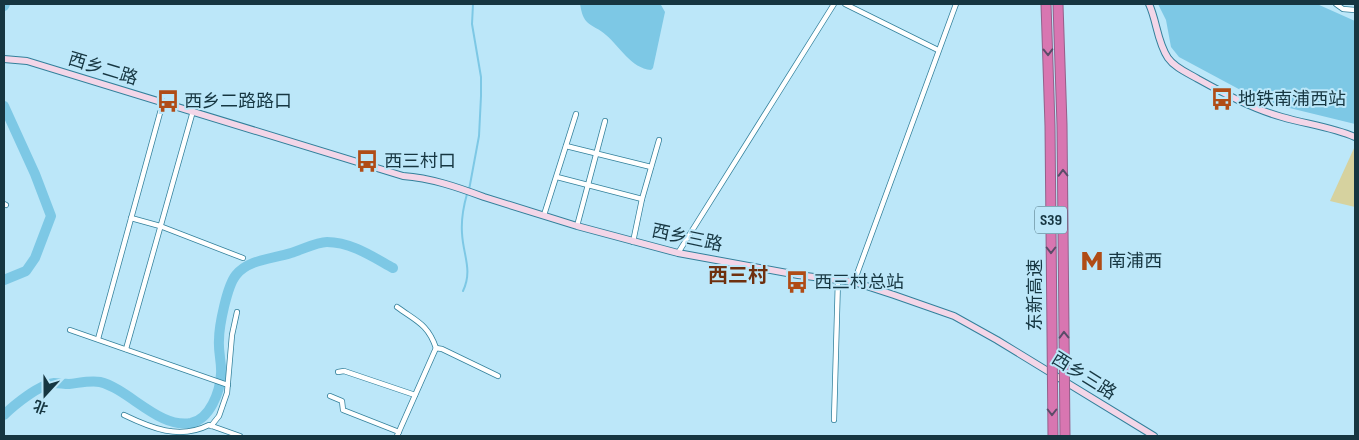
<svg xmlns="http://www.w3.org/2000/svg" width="1359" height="440" font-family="'Sofia Sans Condensed','Noto Sans SC',sans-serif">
  <rect width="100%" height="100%" fill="#bce7f9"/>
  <!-- green -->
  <polygon fill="#d6d29f" points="1355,146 1355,207 1330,201"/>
  <!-- water -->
  <g fill="#7dc8e5">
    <path d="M580,4H658L661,5L665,12L653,68L651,70C631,68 620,47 606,35C600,29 592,27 587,22C582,17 581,9 580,4Z"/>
    <polygon points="1158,4 1317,4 1355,21 1355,124 1261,101 1179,57 1171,47 1166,20"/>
  </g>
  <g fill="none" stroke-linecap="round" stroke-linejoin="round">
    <!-- stream -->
    <g stroke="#7dc8e5" stroke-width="2">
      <polyline points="469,190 479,136 481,96 481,77 472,24 473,4"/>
      <path d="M463,291C473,270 463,255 462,233C461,219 463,208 467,194"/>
    </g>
    <!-- river -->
    <g stroke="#7dc8e5" stroke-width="10">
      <polyline points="4,6 5,4"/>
      <polyline points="4,106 35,174 51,216 35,258 26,271 4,280"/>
      <path d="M4,415C14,405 40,384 54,383C59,383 64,384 69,384C79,383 91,380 100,382C129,389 159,429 191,423C210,419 220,392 221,374C222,363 218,352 219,340C219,326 227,286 236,275C249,259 273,259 291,253C302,250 316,242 327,242C351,242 373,257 393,268"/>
    </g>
    <defs>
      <g id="street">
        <polyline points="845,4 938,50"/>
        <polyline points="1336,4 1343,9 1355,10"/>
        <polyline points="566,146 651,167"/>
        <polyline points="557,177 642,199"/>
        <polyline points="4,204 6,205"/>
        <polyline points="544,215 576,114"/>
        <polyline points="131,218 160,226 243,258"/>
        <polyline points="577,226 605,121"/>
        <polyline points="633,242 642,199 659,140"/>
        <polyline points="678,253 834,4"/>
        <polyline points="854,282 956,4"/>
        <path d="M397,307C416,321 428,324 436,348"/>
        <polyline points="70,330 228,385"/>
        <polyline points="98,339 163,102"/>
        <polyline points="126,349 193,111"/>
        <polyline points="338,372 344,371 415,395"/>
        <polyline points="330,396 342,401 343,410 399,432"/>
        <path d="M124,415C151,428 179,440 209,425L240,436"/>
        <polyline points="834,420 838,279"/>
        <polyline points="211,426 219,416 227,393 232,335 237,312"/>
        <polyline points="397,436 436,348 442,349 498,376"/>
      </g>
      <g id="secondary">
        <path d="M1149,4C1157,21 1157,42 1168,58C1175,68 1188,73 1198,79C1225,94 1253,109 1282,117C1306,124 1332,127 1355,137"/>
        <path d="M4,59L27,61L403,176C431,178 457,187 484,197L577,226L678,253L798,275L854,282L894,295L954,316L997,340L1154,436"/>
      </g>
    </defs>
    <!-- street casing -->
    <use href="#street" stroke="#33809b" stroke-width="6"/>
    <!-- secondary casing -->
    <use href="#secondary" stroke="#33809b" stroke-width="8"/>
    <!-- street -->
    <use href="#street" stroke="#fff" stroke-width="4.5"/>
    <!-- secondary -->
    <use href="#secondary" stroke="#f3d6e8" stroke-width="6"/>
    <defs>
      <g id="highway-bridge">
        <polyline points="1046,4 1050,126 1053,436"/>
        <polyline points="1058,4 1062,125 1065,436"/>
      </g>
    </defs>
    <!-- highway-bridge casing -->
    <use href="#highway-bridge" stroke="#94608a" stroke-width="11" stroke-linecap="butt"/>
    <!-- highway-bridge -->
    <use href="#highway-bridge" stroke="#d876b1" stroke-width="9"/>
  </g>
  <!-- one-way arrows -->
  <defs><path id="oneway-chevron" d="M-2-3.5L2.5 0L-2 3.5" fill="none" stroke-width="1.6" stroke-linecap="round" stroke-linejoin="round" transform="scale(1.25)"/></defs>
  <g stroke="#5a4c68">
    <use href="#oneway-chevron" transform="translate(1048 52) rotate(89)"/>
    <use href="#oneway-chevron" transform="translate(1063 173) rotate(-91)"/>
    <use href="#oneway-chevron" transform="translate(1051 250) rotate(90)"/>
    <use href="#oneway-chevron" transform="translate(1064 335) rotate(-91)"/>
    <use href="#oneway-chevron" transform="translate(1052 412) rotate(90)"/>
  </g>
  <!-- icons -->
  <defs>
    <symbol id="bus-bare" viewBox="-9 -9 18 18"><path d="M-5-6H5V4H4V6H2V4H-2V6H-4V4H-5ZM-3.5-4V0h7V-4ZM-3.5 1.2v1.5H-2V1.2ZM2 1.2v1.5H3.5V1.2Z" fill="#b04c16" stroke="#bce7f9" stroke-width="2.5" paint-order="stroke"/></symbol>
    <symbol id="metro-bare" viewBox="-9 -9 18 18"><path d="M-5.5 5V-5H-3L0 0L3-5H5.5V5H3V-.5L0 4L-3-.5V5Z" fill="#b04c16" stroke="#bce7f9" stroke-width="2.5" paint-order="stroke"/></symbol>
  </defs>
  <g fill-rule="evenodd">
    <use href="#bus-bare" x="1206" y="83" width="32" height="32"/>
    <use href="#bus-bare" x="152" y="85" width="32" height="32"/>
    <use href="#bus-bare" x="351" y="145" width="32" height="32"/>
    <use href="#metro-bare" x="1076" y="245" width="32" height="32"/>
    <use href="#bus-bare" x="781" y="266" width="32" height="32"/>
  </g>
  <g text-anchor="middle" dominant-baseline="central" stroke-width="4" stroke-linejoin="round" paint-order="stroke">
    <!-- shield labels -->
    <rect fill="#bce7f9" stroke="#486b78" stroke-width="1" x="1035" y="206.5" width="32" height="27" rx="4"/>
    <g font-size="16" font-weight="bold" fill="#163641">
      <text x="1051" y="220">S39</text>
    </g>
    <!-- street labels -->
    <g font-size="18" fill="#163641" stroke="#bce7f9">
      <text transform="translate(103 69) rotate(17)">西乡二路</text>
      <text transform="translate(687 238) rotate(12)">西乡三路</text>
      <text transform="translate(1035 295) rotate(-90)">东新高速</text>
      <text transform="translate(1084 376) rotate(32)">西乡三路</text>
    </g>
    <!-- poi labels -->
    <g font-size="18" fill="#163641" stroke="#bce7f9" text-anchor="start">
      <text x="1238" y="99">地铁南浦西站</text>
      <text x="184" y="101">西乡二路路口</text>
      <text x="384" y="161">西三村口</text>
      <text x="1108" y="261">南浦西</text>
      <text x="814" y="282">西三村总站</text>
    </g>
    <!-- quarter labels -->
    <g font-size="20" font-weight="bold" fill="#6f300f" stroke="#bce7f9">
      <text x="738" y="276">西三村</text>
    </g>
  </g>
  <!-- border -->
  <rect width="1359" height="440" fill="none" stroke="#163641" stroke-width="10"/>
  <!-- north arrow -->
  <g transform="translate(45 395) rotate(201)" stroke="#bce7f9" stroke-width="4" paint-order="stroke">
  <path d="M0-4L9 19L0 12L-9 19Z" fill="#163641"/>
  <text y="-8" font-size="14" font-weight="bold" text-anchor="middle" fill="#163641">北</text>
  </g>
</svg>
